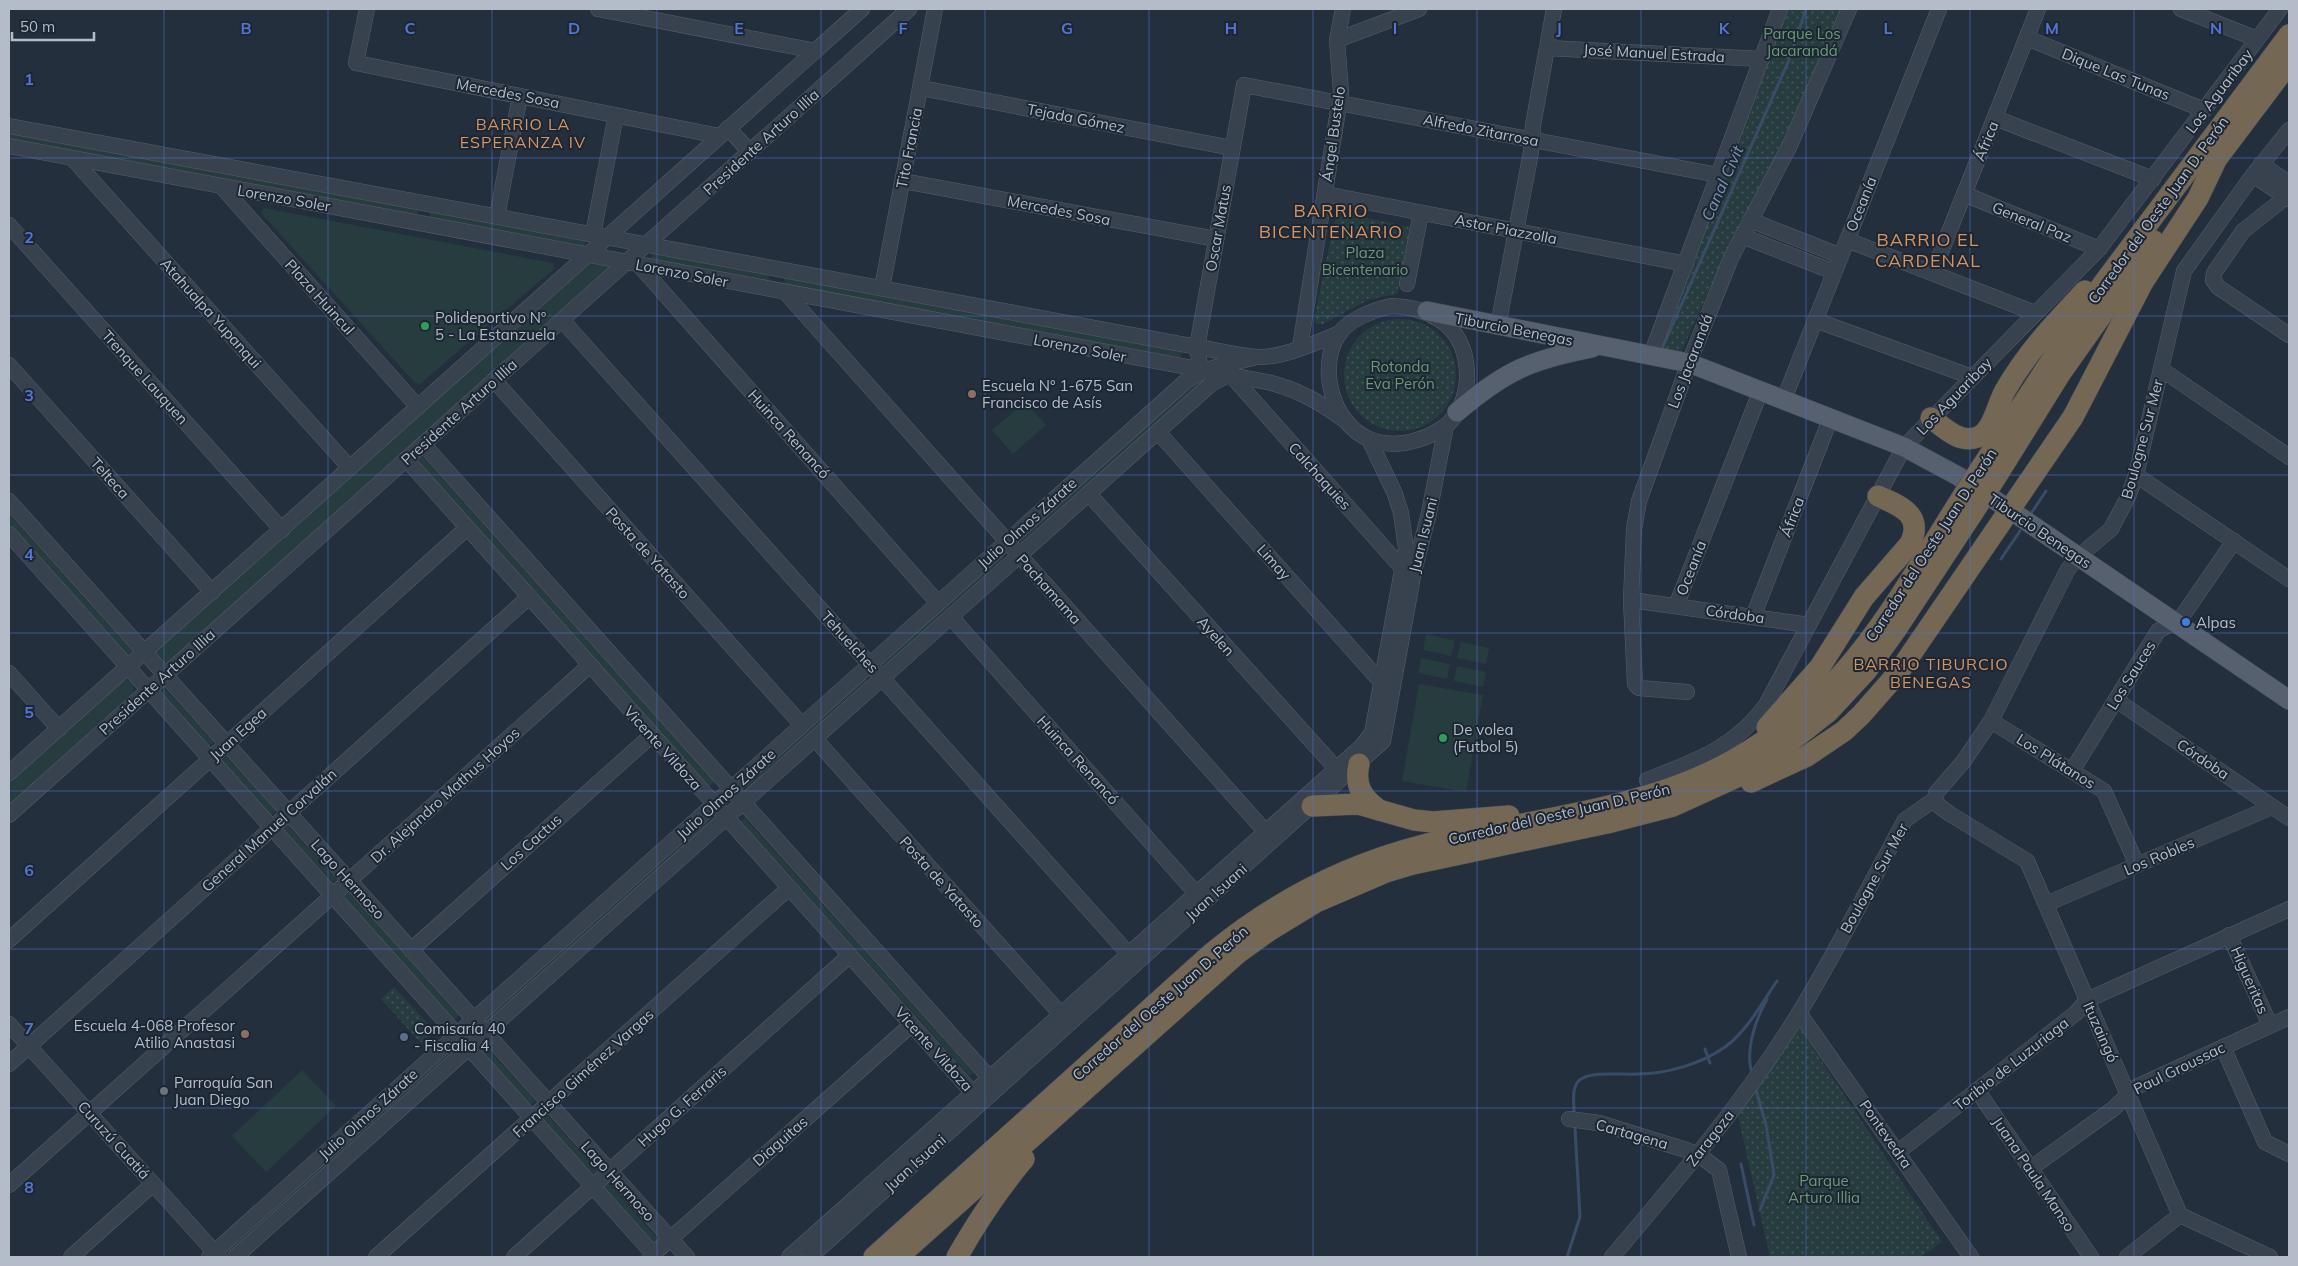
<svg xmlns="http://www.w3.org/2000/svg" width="2298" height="1266" font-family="Mulish,sans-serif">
  <defs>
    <pattern id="park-dots" width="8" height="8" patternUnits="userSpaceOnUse" patternTransform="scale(1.25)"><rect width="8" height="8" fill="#263c3f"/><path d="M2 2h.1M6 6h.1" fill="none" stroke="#435659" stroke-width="1.8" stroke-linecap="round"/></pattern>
  </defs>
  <rect width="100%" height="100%" fill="#242f3e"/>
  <!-- grass -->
  <g fill="#263c3f">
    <polygon points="9,133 418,209 417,217 9,140"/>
    <polygon points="264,208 553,263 554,269 420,384 415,383 261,213"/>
    <polygon points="431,211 585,241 585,248 429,218"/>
    <polygon points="652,253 768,275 769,282 651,261"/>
    <polygon points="590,263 608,266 609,268 169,662 163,663 156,656 156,650"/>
    <polygon points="784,277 1182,352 1181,360 785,284"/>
    <polygon points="1200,380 1201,384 1022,543 1019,541 1019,539 1195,381"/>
    <polygon points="1025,402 1046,425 1013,454 992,430"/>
    <polygon points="420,454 715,782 709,787 415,460"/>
    <polygon points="9,514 132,651 127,655 9,523"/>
    <polygon points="1001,554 1004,556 1003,561 886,667 882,665 881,663"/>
    <polygon points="1426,634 1455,641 1451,656 1423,650"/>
    <polygon points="1461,642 1489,648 1486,664 1457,658"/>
    <polygon points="1421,658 1450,664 1447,679 1418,673"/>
    <polygon points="1457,666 1486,672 1483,687 1454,681"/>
    <polygon points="864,677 869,682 750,788 747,787 746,785"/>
    <polygon points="127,680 134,685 133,693 9,805 9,782 122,681"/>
    <polygon points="1419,684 1483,695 1466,792 1402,781"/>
    <polygon points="164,688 214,742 209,747 160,692"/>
    <polygon points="226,756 276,811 271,815 222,761"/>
    <polygon points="705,818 709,824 488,1023 484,1023 484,1018"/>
    <polygon points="745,818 974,1073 970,1076 741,822"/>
    <polygon points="287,824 337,880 333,883 283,828"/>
    <polygon points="349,892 459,1015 454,1020 344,896"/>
    <polygon points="456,1044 458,1048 230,1254 227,1253 226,1250"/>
    <polygon points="485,1045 535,1101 530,1106 481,1050"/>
    <polygon points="302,1070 336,1106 266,1172 232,1136"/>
    <polygon points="547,1115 597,1170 592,1175 542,1119"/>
    <polygon points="608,1183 658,1239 653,1244 603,1187"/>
  </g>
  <!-- park -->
  <g fill="url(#park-dots)">
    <polygon points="1786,9 1842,9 1809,92 1713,282 1683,348 1680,352 1664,350 1661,347"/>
    <polygon points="1341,213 1410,227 1397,294 1370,299 1323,324 1316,324 1314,319 1335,219"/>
    <circle cx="1400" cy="375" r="56"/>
    <polygon points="394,987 432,1028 430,1034 421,1043 381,999"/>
    <polygon points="1799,1027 1942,1242 1921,1257 1770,1257 1738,1116"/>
  </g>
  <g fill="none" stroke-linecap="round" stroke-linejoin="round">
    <!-- stream -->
    <g stroke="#394c67" stroke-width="3">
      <polyline points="1661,351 1789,60 1806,9"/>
      <polyline points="2032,512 2046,491"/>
      <polyline points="2001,559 2020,531"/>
      <polyline points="1705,1049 1710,1063"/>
      <path d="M1751,1070C1746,1047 1756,1019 1767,999"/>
      <polyline points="1756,1090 1766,1125 1774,1175 1760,1210"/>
      <path d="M1574,1111C1574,1102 1571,1085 1581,1079C1593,1071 1623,1075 1638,1074C1666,1074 1701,1064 1725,1047C1747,1031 1762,1003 1777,981"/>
      <polyline points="1741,1164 1754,1225"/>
      <polyline points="1567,1257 1580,1217 1575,1128"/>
    </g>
    <defs>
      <g id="minor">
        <polyline points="367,9 356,63 719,136"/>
        <polyline points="598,9 816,51"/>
        <polyline points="2181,9 2257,39"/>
        <polyline points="2027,38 2204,110"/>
        <polyline points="1337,40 1419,9"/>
        <polyline points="1547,48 1762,59"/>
        <polyline points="921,88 1232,148"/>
        <polyline points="1995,118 2153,179"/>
        <path d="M9,126L1197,347C1217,350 1238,356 1258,357C1282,358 1318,342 1340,333"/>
        <polyline points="728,128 750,152"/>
        <path d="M9,146L1267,382C1298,389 1321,403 1346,421"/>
        <polyline points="73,159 350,468"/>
        <polyline points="2261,164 2289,183"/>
        <polyline points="2253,175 2289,199"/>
        <polyline points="903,181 1216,239"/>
        <polyline points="222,187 418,407"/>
        <polyline points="2289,191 2286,197 2243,231 2214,273 2213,280 2218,287 2289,335"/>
        <polyline points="1325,194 1686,264"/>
        <polyline points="1964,194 2099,249"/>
        <polyline points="497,216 520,96"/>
        <polyline points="1750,220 1841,256"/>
        <polyline points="9,225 282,530"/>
        <polyline points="593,234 616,115"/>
        <polyline points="1742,236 1834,272"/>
        <polyline points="1847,240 2035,313"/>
        <polyline points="639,265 938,603"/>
        <polyline points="1933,272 2038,9"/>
        <polyline points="1407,284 1421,213"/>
        <polyline points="882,288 935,9"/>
        <polyline points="786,293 1272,839"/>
        <path d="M1391,306C1427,307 1460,323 1466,362C1470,385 1463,416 1441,429C1421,442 1392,449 1369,439C1332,424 1317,366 1339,334C1349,319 1374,310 1391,306Z"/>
        <polyline points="562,320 1134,960"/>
        <polyline points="1815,320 1972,377"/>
        <polyline points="1498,326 1531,152 1533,125 1554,9"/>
        <polyline points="1300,347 1341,92 1337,40 1343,9"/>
        <polyline points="1651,355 1780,9"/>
        <polyline points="9,365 212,592"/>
        <polyline points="2161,369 2289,457"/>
        <polyline points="1201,371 1197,347 1244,85 1718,175"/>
        <polyline points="1230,374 1402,568 1408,569"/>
        <polyline points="494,380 802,725"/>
        <polyline points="1784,399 1939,9"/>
        <polyline points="1158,432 1381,682 1386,684"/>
        <polyline points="423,444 996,1085"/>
        <polyline points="406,459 980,1101"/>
        <polyline points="2136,475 2289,579"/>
        <polyline points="1089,494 1342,775"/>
        <polyline points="9,501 687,1257"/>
        <polyline points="9,534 656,1257"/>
        <polyline points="1631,600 1809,625"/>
        <polyline points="1676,606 1761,390"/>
        <polyline points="951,617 1202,900"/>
        <polyline points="1753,617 1831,417"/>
        <polyline points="9,673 59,729"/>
        <polyline points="1687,692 1639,688 1635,684 1631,600 1634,529 1639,501 1689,363 1731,258 1790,145 1849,9"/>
        <polyline points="2116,700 2289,818"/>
        <polyline points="1991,721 2104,791 2137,865"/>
        <polyline points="815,739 1067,1021"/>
        <polyline points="2072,771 2158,631 2181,618 2234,541"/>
        <polyline points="9,773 862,9"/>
        <path d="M1647,780C1695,761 1735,748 1766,705L1904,447L2099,249L2280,9"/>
        <polyline points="1935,799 1939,806 1950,814 2027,861 2180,1215 2270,1257"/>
        <polyline points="9,815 909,9"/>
        <polyline points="2046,904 2272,807"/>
        <polyline points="2229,935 2270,1025"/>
        <polyline points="9,940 467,528"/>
        <polyline points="411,950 652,735"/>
        <polyline points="1799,1013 1971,1257"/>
        <polyline points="9,1024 219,1257"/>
        <polyline points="2223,1047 2265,1142 2289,1154"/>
        <polyline points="9,1064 529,597"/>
        <polyline points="1977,1090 2091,1257"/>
        <polyline points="1569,1119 1599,1123 1686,1150 1699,1155 1719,1170 1739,1257"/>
        <polyline points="1898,1152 2076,1013 2087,1000 2289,909"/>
        <polyline points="2031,1168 2113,1109 2136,1087 2289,1017"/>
        <polyline points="9,1185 590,665"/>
        <polyline points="71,1257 153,1184"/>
        <path d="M209,1257L1186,381C1208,366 1232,363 1257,357"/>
        <polyline points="235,1257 1211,384 1230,374"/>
        <polyline points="376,1257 789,888"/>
        <polyline points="514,1257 850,955"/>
        <polyline points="650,1257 911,1025"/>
        <polyline points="789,1257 1362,746 1372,733 1406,549 1401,513 1395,494 1369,439"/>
        <polyline points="810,1257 1383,741 1414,571 1429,513 1446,426"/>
        <path d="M1612,1257C1678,1179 1745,1101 1799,1013C1837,951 1870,884 1905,820L1935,799L1936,793L1963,762L1991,721L2068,569L2078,557L2111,529L2128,497L2136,475L2184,271L2253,175L2289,130"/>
        <polyline points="2127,1257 2180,1215"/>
      </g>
      <g id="major">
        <polyline points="1427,311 1689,363 1904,447 1958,476 2010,510 2289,700"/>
        <path d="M1457,412C1505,371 1530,360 1592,348"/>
      </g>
      <g id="highway">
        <polyline points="2209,169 2289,63"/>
        <path d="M1931,418C1944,428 1960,444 1978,437C1994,430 1997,403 2006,389C2027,352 2056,322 2085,291"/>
        <polyline points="1981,468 2091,300 2289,35"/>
        <polyline points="1996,477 2060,374 2154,241"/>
        <path d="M1767,727L1820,667L1864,597L1910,544C1924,515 1901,506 1878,496"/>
        <path d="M1359,764C1354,785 1362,798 1379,810"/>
        <polyline points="1751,782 1807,756 1844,731 1861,715 1898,673 2073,417 2143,282 2198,198 2217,158"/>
        <polyline points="1312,806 1358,804 1414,820 1433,822 1509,816"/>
        <path d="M874,1257L1212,953C1274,902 1346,865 1424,845C1537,816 1663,811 1761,743C1790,723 1818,701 1841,675C1885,626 1921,563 1956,507"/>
        <polyline points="898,1257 1238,953 1270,930 1316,902 1386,872 1413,864 1607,823 1673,806 1739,776 1763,763 1828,712 1866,671 1897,628 1972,514"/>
        <path d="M957,1257C977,1222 998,1190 1024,1159"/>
      </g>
    </defs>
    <!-- minor casing -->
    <use href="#minor" stroke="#565f6c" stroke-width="16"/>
    <!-- major casing -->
    <use href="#major" stroke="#414a57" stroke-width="20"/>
    <!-- highway casing -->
    <use href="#highway" stroke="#434c59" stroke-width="22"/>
    <!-- minor -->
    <use href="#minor" stroke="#38414e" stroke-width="15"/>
    <!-- major -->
    <use href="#major" stroke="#56606e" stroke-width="19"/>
    <!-- highway -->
    <use href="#highway" stroke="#746855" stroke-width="21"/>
    <defs>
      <g id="highway-bridge">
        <polyline points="1956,507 1981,468"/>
        <polyline points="1972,514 1996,477"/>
      </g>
    </defs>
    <!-- highway-bridge casing -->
    <use href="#highway-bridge" stroke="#434c59" stroke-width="22" stroke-linecap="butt"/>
    <!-- highway-bridge -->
    <use href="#highway-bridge" stroke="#746855" stroke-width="21"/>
  </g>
  <!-- grid -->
  <path fill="none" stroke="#5274d3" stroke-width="1" stroke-opacity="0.55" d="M164,9V1257M328,9V1257M492,9V1257M657,9V1257M821,9V1257M985,9V1257M1149,9V1257M1313,9V1257M1477,9V1257M1641,9V1257M1806,9V1257M1970,9V1257M2134,9V1257M9,158H2289M9,316H2289M9,475H2289M9,633H2289M9,791H2289M9,949H2289M9,1108H2289"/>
  <!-- markers -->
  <g fill="#2e9e5b" stroke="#1d2633" stroke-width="2">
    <circle cx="425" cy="326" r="5"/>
    <circle cx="1443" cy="738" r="5"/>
  </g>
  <g fill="#8d6e63" stroke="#1d2633" stroke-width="2">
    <circle cx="972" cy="394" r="5"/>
    <circle cx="245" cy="1034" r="5"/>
  </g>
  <circle fill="#3f7fe0" stroke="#1d2633" stroke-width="2" cx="2186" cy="622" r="5"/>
  <circle fill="#5c6f8a" stroke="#1d2633" stroke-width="2" cx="404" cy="1037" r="5"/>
  <circle fill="#6b7280" stroke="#1d2633" stroke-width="2" cx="164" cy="1091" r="5"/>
  <g text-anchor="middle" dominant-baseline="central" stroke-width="4" stroke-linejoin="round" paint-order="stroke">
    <!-- park labels -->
    <g font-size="15" fill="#6b9a76" stroke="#1d2633">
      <text x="1802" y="33">Parque Los<tspan x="1802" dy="17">Jacarandá</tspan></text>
      <text x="1365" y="252">Plaza<tspan x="1365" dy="17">Bicentenario</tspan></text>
      <text x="1400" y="366">Rotonda<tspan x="1400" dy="17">Eva Perón</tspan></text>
      <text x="1824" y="1180">Parque<tspan x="1824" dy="17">Arturo Illia</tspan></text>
    </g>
    <!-- street labels -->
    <g font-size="15" fill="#b4bcc9" stroke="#1d2633">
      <text transform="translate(1654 53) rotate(3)">José Manuel Estrada</text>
      <text transform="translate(2116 74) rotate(22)">Dique Las Tunas</text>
      <text transform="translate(2219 91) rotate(-53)">Los Aguaribay</text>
      <text transform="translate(508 93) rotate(11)">Mercedes Sosa</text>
      <text transform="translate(1076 118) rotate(11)">Tejada Gómez</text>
      <text transform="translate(1481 130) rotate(11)">Alfredo Zitarrosa</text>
      <text transform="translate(1333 134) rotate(-82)">Ángel Bustelo</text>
      <text transform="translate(1986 141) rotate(-68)">África</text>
      <text transform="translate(761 142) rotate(-42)">Presidente Arturo Illia</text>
      <text transform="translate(909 148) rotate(-79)">Tito Francia</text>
      <text transform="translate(284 198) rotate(10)">Lorenzo Soler</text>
      <text transform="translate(1861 204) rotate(-68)">Oceanía</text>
      <text transform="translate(1059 210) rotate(11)">Mercedes Sosa</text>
      <text transform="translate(2158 210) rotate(-54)">Corredor del Oeste Juan D. Perón</text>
      <text transform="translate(2032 222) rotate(22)">General Paz</text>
      <text transform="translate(1218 228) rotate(-80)">Oscar Matus</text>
      <text transform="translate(1506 229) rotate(11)">Astor Piazzolla</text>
      <text transform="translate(682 273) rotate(11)">Lorenzo Soler</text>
      <text transform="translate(320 297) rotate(48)">Plaza Huincul</text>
      <text transform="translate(211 313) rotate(48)">Atahualpa Yupanqui</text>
      <text transform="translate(1514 329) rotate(11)">Tiburcio Benegas</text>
      <text transform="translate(1080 348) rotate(11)">Lorenzo Soler</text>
      <text transform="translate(1690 361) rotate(-69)">Los Jacarandá</text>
      <text transform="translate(145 377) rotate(48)">Trenque Lauquen</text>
      <text transform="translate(1954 396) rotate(-46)">Los Aguaribay</text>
      <text transform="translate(459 412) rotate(-42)">Presidente Arturo Illia</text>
      <text transform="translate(789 434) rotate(48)">Huinca Renancó</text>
      <text transform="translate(2142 439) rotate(-75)">Boulogne Sur Mer</text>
      <text transform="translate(1320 476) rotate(48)">Calchaquies</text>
      <text transform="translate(110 478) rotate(48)">Telteca</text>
      <text transform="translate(1792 517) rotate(-69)">África</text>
      <text transform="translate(1027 523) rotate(-42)">Julio Olmos Zárate</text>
      <text transform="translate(2040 531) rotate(34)">Tiburcio Benegas</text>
      <text transform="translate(1423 535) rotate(-76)">Juan Isuani</text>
      <text transform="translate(1931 545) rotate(-57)">Corredor del Oeste Juan D. Perón</text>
      <text transform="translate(648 553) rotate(48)">Posta de Yatasto</text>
      <text transform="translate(1274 562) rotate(48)">Limay</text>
      <text transform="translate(1691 568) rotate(-69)">Oceanía</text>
      <text transform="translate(1049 589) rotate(48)">Pachamama</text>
      <text transform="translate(1735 614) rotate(8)">Córdoba</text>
      <text transform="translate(1216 636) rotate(48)">Ayelen</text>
      <text transform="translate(850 642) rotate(48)">Tehuelches</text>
      <text transform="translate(2131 675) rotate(-58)">Los Sauces</text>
      <text transform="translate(157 682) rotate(-42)">Presidente Arturo Illia</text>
      <text transform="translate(238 734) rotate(-42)">Juan Egea</text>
      <text transform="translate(663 748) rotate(48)">Vicente Vildoza</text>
      <text transform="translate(2203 759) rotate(34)">Córdoba</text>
      <text transform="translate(1078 760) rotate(48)">Huinca Renancó</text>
      <text transform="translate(2056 761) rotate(32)">Los Plátanos</text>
      <text transform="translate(726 794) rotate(-42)">Julio Olmos Zárate</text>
      <text transform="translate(445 795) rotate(-42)">Dr. Alejandro Mathus Hoyos</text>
      <text transform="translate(1559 814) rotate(-13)">Corredor del Oeste Juan D. Perón</text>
      <text transform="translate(269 830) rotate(-42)">General Manuel Corvalán</text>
      <text transform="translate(531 842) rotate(-42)">Los Cactus</text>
      <text transform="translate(2159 856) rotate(-23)">Los Robles</text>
      <text transform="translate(1874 878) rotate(-61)">Boulogne Sur Mer</text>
      <text transform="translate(348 879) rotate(48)">Lago Hermoso</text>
      <text transform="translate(942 882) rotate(48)">Posta de Yatasto</text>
      <text transform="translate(1216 892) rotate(-42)">Juan Isuani</text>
      <text transform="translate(2250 980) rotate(66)">Higueritas</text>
      <text transform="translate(1160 1003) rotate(-41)">Corredor del Oeste Juan D. Perón</text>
      <text transform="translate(2101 1032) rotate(66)">Ituzaingó</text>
      <text transform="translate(934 1049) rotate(48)">Vicente Vildoza</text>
      <text transform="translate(2011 1064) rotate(-38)">Toribio de Luzuriaga</text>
      <text transform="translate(2179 1068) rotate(-26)">Paul Groussac</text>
      <text transform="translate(583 1073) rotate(-42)">Francisco Giménez Vargas</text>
      <text transform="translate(682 1106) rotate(-42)">Hugo G. Ferraris</text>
      <text transform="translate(368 1114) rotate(-42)">Julio Olmos Zárate</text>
      <text transform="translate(1632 1134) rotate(16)">Cartagena</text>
      <text transform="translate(1886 1134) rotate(55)">Pontevedra</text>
      <text transform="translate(1710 1138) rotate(-52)">Zaragoza</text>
      <text transform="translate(114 1140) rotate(48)">Curuzú Cuatiá</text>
      <text transform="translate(780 1141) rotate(-41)">Diaguitas</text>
      <text transform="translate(915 1163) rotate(-42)">Juan Isuani</text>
      <text transform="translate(2034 1174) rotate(56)">Juana Paula Manso</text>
      <text transform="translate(618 1181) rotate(48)">Lago Hermoso</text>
    </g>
    <!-- poi labels -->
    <g font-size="15" fill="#b4bcc9" stroke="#1d2633" text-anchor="start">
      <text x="435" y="317">Polideportivo Nº<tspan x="435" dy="17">5 - La Estanzuela</tspan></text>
      <text x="982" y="385">Escuela N° 1-675 San<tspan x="982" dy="17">Francisco de Asís</tspan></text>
      <text x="2196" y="622">Alpas</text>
      <text x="1453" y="729">De volea<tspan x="1453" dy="17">(Futbol 5)</tspan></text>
      <text x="235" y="1025" text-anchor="end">Escuela 4-068 Profesor<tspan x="235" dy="17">Atilio Anastasi</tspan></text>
      <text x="414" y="1028">Comisaría 40<tspan x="414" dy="17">- Fiscalia 4</tspan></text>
      <text x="174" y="1082">Parroquía San<tspan x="174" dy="17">Juan Diego</tspan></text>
    </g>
    <!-- neighbourhood labels -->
    <g font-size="16" letter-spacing="1" fill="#d59563" stroke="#1d2633">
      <text x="523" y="124">BARRIO LA<tspan x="523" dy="18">ESPERANZA IV</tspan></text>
      <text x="1931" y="664">BARRIO TIBURCIO<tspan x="1931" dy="18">BENEGAS</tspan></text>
    </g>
    <!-- water labels -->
    <g font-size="16" font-style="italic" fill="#7c92b1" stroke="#1d2633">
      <text transform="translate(1722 183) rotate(-66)">Canal Civit</text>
    </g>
    <!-- quarter labels -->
    <g font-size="18" letter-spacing="1" fill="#d59563" stroke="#1d2633">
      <text x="1331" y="210">BARRIO<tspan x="1331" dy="21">BICENTENARIO</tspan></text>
      <text x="1928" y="239">BARRIO EL<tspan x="1928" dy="21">CARDENAL</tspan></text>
    </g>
  </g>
  <g font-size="16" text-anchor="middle" font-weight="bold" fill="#5274d3" stroke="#1d2633" stroke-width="4" stroke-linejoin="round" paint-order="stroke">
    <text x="246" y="34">B</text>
    <text x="410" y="34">C</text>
    <text x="574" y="34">D</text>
    <text x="739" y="34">E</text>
    <text x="903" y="34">F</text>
    <text x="1067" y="34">G</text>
    <text x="1231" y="34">H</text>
    <text x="1395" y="34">I</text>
    <text x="1559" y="34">J</text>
    <text x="1724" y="34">K</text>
    <text x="1888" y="34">L</text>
    <text x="2052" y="34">M</text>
    <text x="2216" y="34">N</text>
    <text x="29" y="85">1</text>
    <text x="29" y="243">2</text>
    <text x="29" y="401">3</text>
    <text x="29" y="560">4</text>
    <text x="29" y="718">5</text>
    <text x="29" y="876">6</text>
    <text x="29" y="1034">7</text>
    <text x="29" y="1193">8</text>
  </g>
  <!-- border -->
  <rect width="2298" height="1266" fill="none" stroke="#b4bcc9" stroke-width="20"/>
  <!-- scale -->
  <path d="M12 32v8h82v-8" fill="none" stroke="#b4bcc9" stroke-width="2.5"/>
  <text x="20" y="32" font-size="15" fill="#b4bcc9" stroke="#1d2633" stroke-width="4" paint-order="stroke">50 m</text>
</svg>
